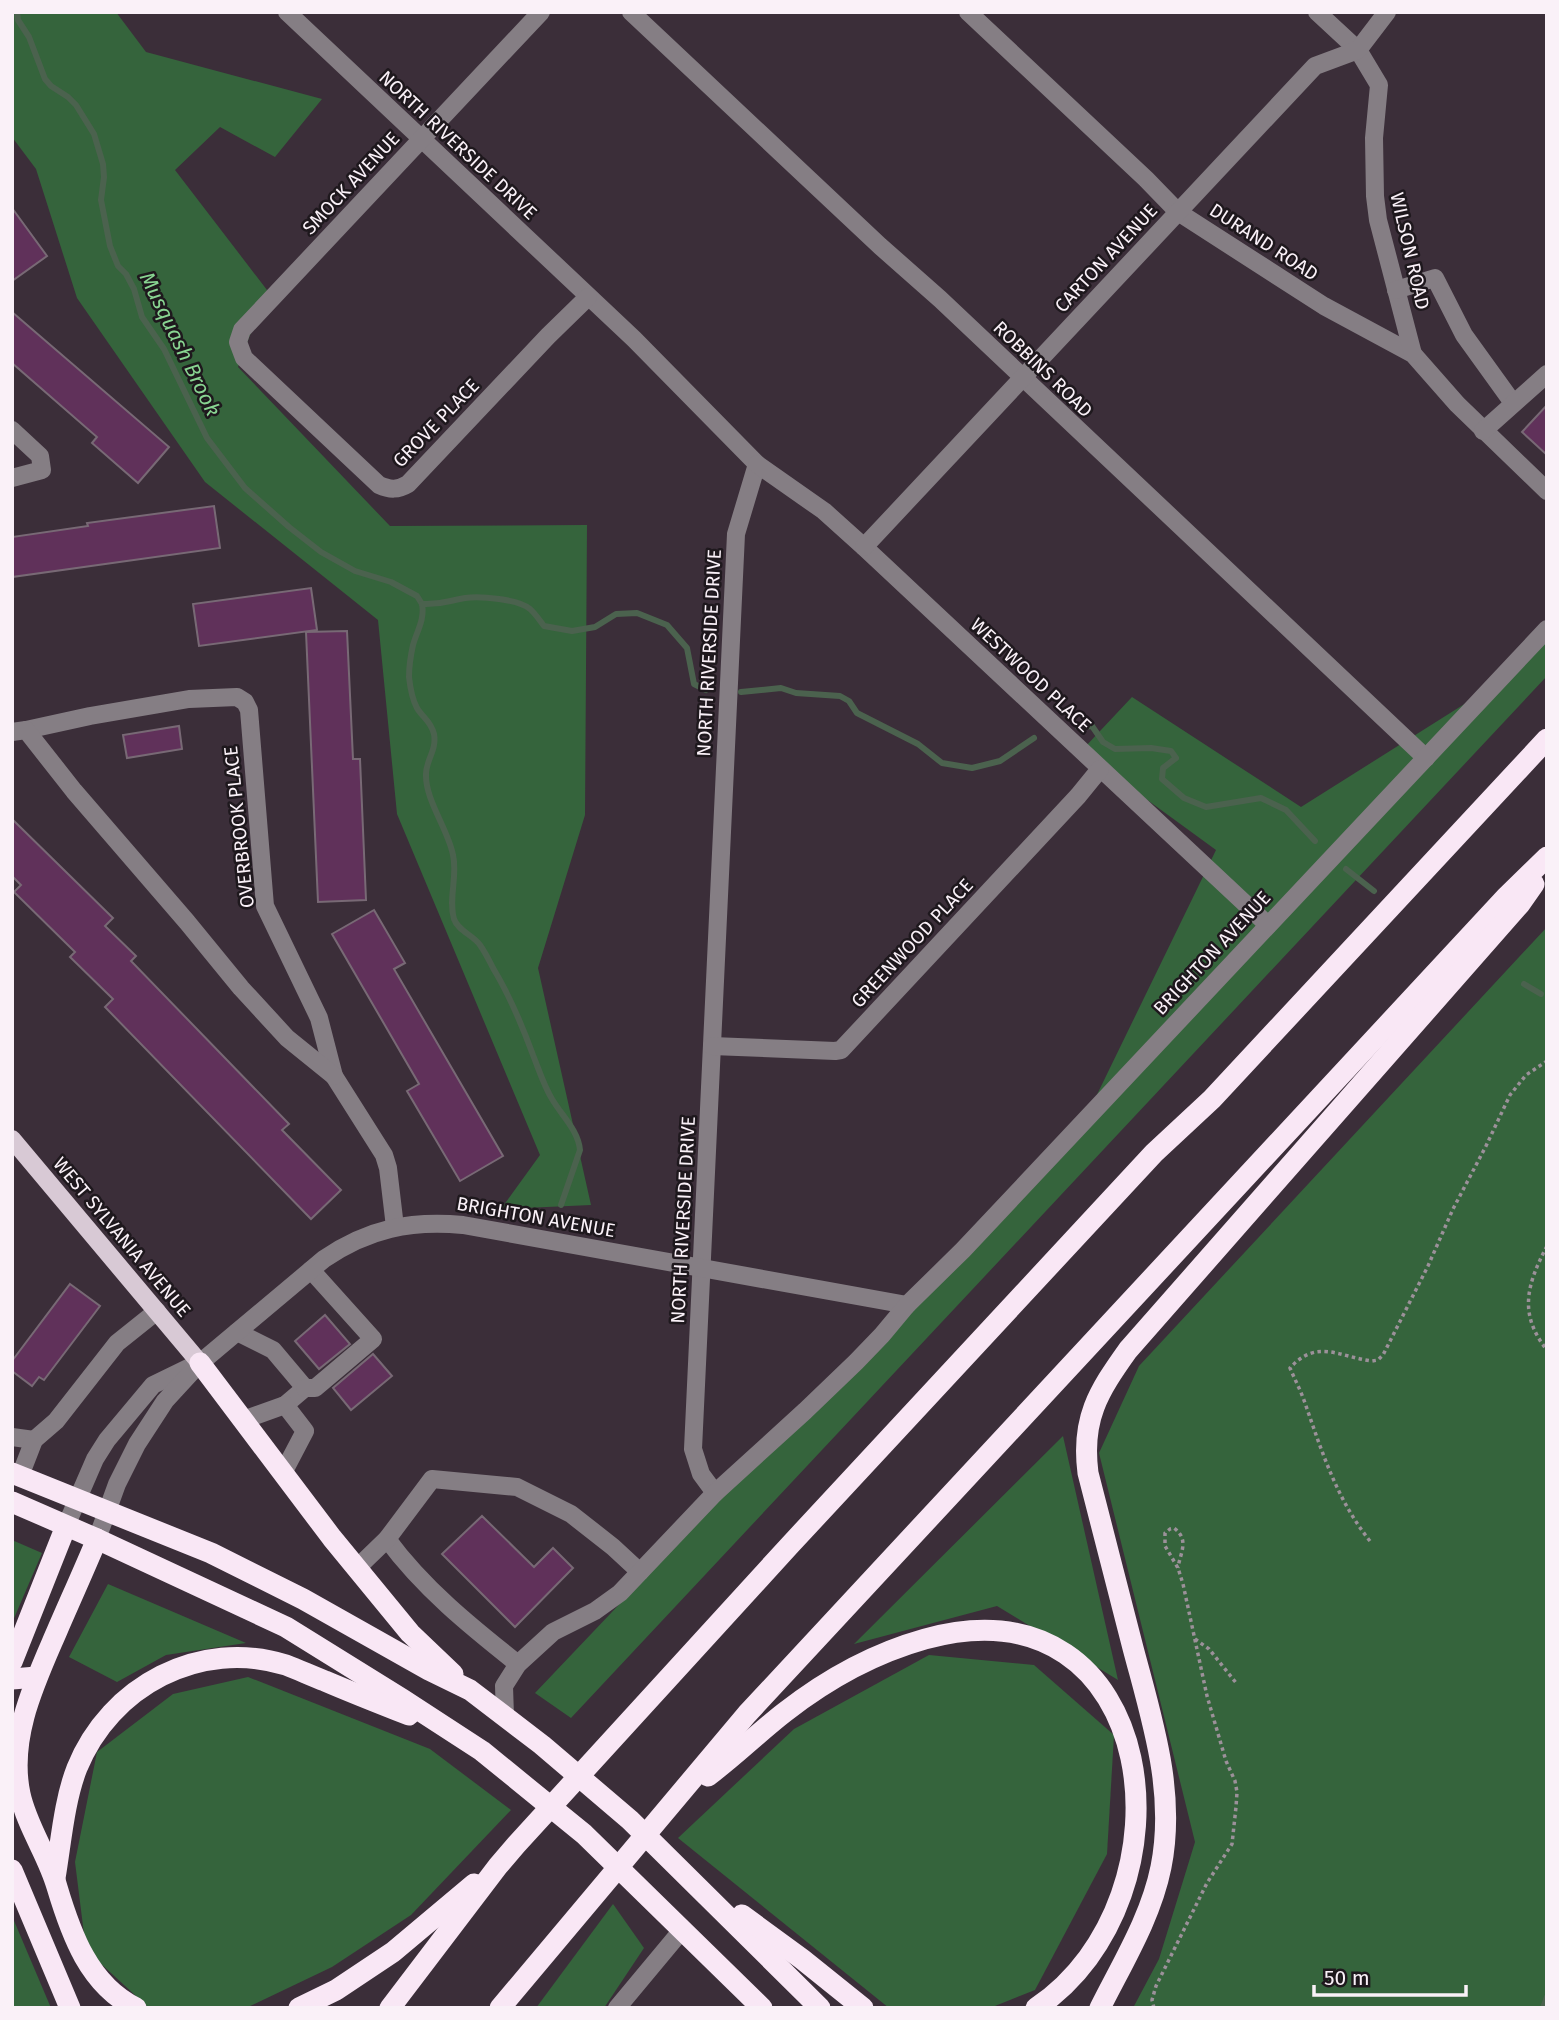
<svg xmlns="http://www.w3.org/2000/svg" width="1559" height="2020" font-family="'Fira Sans',sans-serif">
  <rect width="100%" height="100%" fill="#3b2e39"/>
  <!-- green -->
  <g fill="#35643c">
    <polygon points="12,12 116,12 146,52 322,99 275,157 220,127 175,170 267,290 238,367 390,526 587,525 585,815 538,968 591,1205 501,1209 540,1155 397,814 378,620 205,482 77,298 36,169 12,137"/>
    <polygon points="1547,629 1547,676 571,1718 535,1693 1090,1109 1216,850 1109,772 1085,747 1132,697 1301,807 1493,686"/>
    <polygon points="1547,927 1547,2008 1133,2008 1159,1959 1195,1842 1099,1453 1139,1366"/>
    <polygon points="1063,1436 1118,1680 997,1606 854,1644"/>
    <polygon points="12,1540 42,1553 12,1623"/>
    <polygon points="108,1584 246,1643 166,1655 117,1682 69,1657"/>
    <polygon points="929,1655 1034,1665 1114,1735 1107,1854 1035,1990 990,2008 889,2008 678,1838 794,1729"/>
    <polygon points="248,1677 430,1749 511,1810 411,1915 332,1967 246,2008 149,2008 86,1950 75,1862 97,1752 173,1694"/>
    <polygon points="613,1904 644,1948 604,2008 536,2008"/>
    <polygon points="12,1916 51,2008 12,2008"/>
  </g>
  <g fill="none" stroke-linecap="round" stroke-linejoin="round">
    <!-- stream -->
    <g stroke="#4b624e" stroke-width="6">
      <polyline points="17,12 18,20 29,37 45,79 51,86 68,97 76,105 94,134 103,164 104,177 101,200 110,246 118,266 126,274 134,289 142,317 164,349 207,438 245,488 289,527 321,552 355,571 391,582 417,596 422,604"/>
      <path d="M422,604C425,619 417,631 413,645C411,654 409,667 409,677C410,686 412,699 417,708C422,717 431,721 434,734C437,750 426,760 426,774C425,800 448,829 453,855C458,876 448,898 454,919C458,931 473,935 480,945C485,952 489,960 493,968C510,996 522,1025 533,1055C539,1070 544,1086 552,1099C562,1116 578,1130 580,1150L561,1205"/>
      <path d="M422,604C442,605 447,601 465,598C480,596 519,599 530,609C535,613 540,621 544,626L572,631L595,627L616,614L637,613L667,625L687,648L694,684L706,690"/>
      <polyline points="741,692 781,688 796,693 840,696 849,701 857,713 918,744 942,763 972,768 1000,761 1034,738"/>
      <polyline points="1078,727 1092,726 1103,742 1115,749 1151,748 1171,751 1176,758 1163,768 1162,779 1184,798 1206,807 1261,798 1286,810 1315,841"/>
      <polyline points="1346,869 1374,891"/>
      <polyline points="1524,984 1541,994"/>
      <polyline points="1543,2008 1547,1997"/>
    </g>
  </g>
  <!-- building -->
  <g fill="#60315a" stroke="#786975" stroke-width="2">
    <polygon points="12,208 47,256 12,281"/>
    <polygon points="12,312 169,447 138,483 92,443 97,437 12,363"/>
    <polygon points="1547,405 1547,455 1522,432"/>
    <polygon points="214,506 220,548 12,577 12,537 88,526 87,523"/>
    <polygon points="311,588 317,630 199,646 193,604"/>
    <polygon points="347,631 353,759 360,759 366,900 318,902 306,632"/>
    <polygon points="179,726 182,749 127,758 123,735"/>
    <polygon points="12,819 113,918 105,926 136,956 131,961 289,1124 282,1130 341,1190 311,1219 105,1007 113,999 70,957 75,952 14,892 21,885 12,876"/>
    <polygon points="374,910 405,963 394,969 503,1156 460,1181 407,1091 419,1084 332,934"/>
    <polygon points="70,1284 100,1306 44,1380 39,1377 32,1386 12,1371 12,1361"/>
    <polygon points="325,1315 350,1344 319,1369 295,1341"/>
    <polygon points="373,1354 392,1376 351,1410 333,1388"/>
    <polygon points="482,1516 534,1567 553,1548 573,1568 515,1627 442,1554"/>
  </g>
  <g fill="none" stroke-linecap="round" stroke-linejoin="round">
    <!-- path -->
    <g stroke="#9c919a" stroke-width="3.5" stroke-dasharray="3.5 3.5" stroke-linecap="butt">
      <path d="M1547,1246C1527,1284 1518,1314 1547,1350"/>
      <path d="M1370,1541C1337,1500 1322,1452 1305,1403C1301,1391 1295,1380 1290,1368C1317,1338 1339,1357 1372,1361L1378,1360L1383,1355L1428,1266L1453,1209L1486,1146L1510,1095L1526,1075L1547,1061"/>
      <polyline points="1195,1639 1209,1649 1237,1684"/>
      <path d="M1154,2008L1152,2000L1156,1986L1207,1883L1232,1844L1236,1807L1237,1792L1235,1781L1226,1761L1207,1696L1183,1584L1178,1568L1165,1546V1533L1170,1529L1174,1528C1190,1540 1180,1553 1178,1568"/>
    </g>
    <!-- minor -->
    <g stroke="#857e84" stroke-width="18">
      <polyline points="287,12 634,339 757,464 736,534 693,1449 701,1474 715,1493"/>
      <path d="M541,12L242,330L238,342L244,358L379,485C390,490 398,490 408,484L548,336L588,297"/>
      <polyline points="631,12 880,246 940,299 1426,758"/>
      <polyline points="968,12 1146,179 1178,212 1324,306 1413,354 1457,404 1547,491"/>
      <polyline points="1317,12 1358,50 1379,85 1374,138 1375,196 1378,220 1413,354"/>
      <polyline points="1396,290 1435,278 1464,335 1513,403"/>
      <polyline points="12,430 40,456 42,470 12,478"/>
      <polyline points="1483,431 1547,374"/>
      <polyline points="757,464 824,511 864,547 1268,925"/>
      <polyline points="864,547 1315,66 1358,50 1387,12"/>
      <polyline points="26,730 90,716 189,699 237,697 245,702 249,710 265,906 319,1018 334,1076 384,1155 388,1168 395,1227"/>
      <polyline points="12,732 26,730 74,791 187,922 241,988 287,1038 334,1076"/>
      <polyline points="712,1046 835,1051 841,1050 1078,796 1100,769"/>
      <polyline points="237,1332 273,1350 305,1388 285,1405 243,1420"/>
      <polyline points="305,1388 315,1388 373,1339 311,1270"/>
      <polyline points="12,1437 34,1440"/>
      <polyline points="283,1473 305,1431 285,1405"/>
      <polyline points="20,1476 34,1440 56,1421 117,1343 157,1311"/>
      <polyline points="66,1526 95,1459 107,1440 153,1385 190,1367"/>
      <path d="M97,1539L117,1484L137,1444L165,1401L200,1363L324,1259C368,1229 410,1220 463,1225L907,1305"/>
      <path d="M387,1539C423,1588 470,1626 518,1664"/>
      <polyline points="357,1568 387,1539 432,1479 517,1487 571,1514 613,1547 640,1572"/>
      <polyline points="505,1716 504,1686 518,1664 553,1632 595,1611 620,1593 715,1493 805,1411 856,1362 882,1335 907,1305 963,1250 1547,629"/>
      <polyline points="617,2008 682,1930"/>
    </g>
    <!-- major -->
    <polyline stroke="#d8c9d5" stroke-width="18" points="12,1139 200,1363"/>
    <!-- highway -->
    <g stroke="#f9e7f5" stroke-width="21">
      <polyline points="200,1363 332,1538 410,1633 453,1674"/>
      <polyline points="12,1473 211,1553 303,1599 429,1670 470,1690 542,1745 630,1820 820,2008"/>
      <polyline points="12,1502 97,1539 286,1627 402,1699 482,1751 584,1834 762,2008"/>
      <path d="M97,1539C84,1570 70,1601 57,1631C35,1682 8,1737 20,1794C27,1827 48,1855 57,1887C71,1934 89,1985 136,2008"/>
      <polyline points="12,1662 66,1526"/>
      <polyline points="12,1679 37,1677"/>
      <path d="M708,1776C735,1756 759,1732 785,1712C826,1680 875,1653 925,1639C1162,1574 1200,1898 1036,2008"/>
      <polyline points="12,1870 70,2008"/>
      <path d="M55,1878C61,1843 64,1801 77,1768C110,1686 200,1638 286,1665C299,1670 312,1676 325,1681C353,1693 381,1704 409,1715"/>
      <polyline points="742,1915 802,1959 863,2008"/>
      <polyline points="299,2008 336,1990 393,1952 474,1884"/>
      <polyline points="390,2008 498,1866 516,1845 790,1545 1154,1153 1212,1099 1547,739"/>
      <polyline points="500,2008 747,1714 1507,896 1547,857"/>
      <path d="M1100,2008C1123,1962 1151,1917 1161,1867C1176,1792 1152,1720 1133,1648C1118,1590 1103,1531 1088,1473C1081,1419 1098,1392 1128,1350L1520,904L1534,884"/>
    </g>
  </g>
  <g text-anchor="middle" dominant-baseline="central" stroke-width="5" stroke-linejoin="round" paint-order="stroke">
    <!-- street labels -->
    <g font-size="19" fill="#faf1f8" stroke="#1e181d">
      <text transform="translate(458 145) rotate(43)">NORTH RIVERSIDE DRIVE</text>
      <text transform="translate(351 183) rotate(-47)">SMOCK AVENUE</text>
      <text transform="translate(1264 242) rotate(33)">DURAND ROAD</text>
      <text transform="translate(1410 251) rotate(77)">WILSON ROAD</text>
      <text transform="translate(1106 258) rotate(-47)">CARTON AVENUE</text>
      <text transform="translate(1043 369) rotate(44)">ROBBINS ROAD</text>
      <text transform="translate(436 423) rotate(-46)">GROVE PLACE</text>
      <text transform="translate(709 653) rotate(-87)">NORTH RIVERSIDE DRIVE</text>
      <text transform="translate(1031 675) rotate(43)">WESTWOOD PLACE</text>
      <text transform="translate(239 827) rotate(-96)">OVERBROOK PLACE</text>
      <text transform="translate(912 943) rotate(-47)">GREENWOOD PLACE</text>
      <text transform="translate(1212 953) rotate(-47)">BRIGHTON AVENUE</text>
      <text transform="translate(536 1217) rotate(10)">BRIGHTON AVENUE</text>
      <text transform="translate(683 1220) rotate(-87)">NORTH RIVERSIDE DRIVE</text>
      <text transform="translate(122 1237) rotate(50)">WEST SYLVANIA AVENUE</text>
    </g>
    <!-- water labels -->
    <g font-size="21" font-style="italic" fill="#89d592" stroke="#1e181d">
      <text transform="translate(180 344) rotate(64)">Musquash Brook</text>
    </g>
  </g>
  <!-- border -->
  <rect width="1559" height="2020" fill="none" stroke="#faf1f8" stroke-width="28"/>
  <!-- scale -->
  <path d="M1314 1985v10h152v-10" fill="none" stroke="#faf1f8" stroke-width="3.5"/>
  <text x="1324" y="1985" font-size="21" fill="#faf1f8" stroke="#1e181d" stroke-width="5" paint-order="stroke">50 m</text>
</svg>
